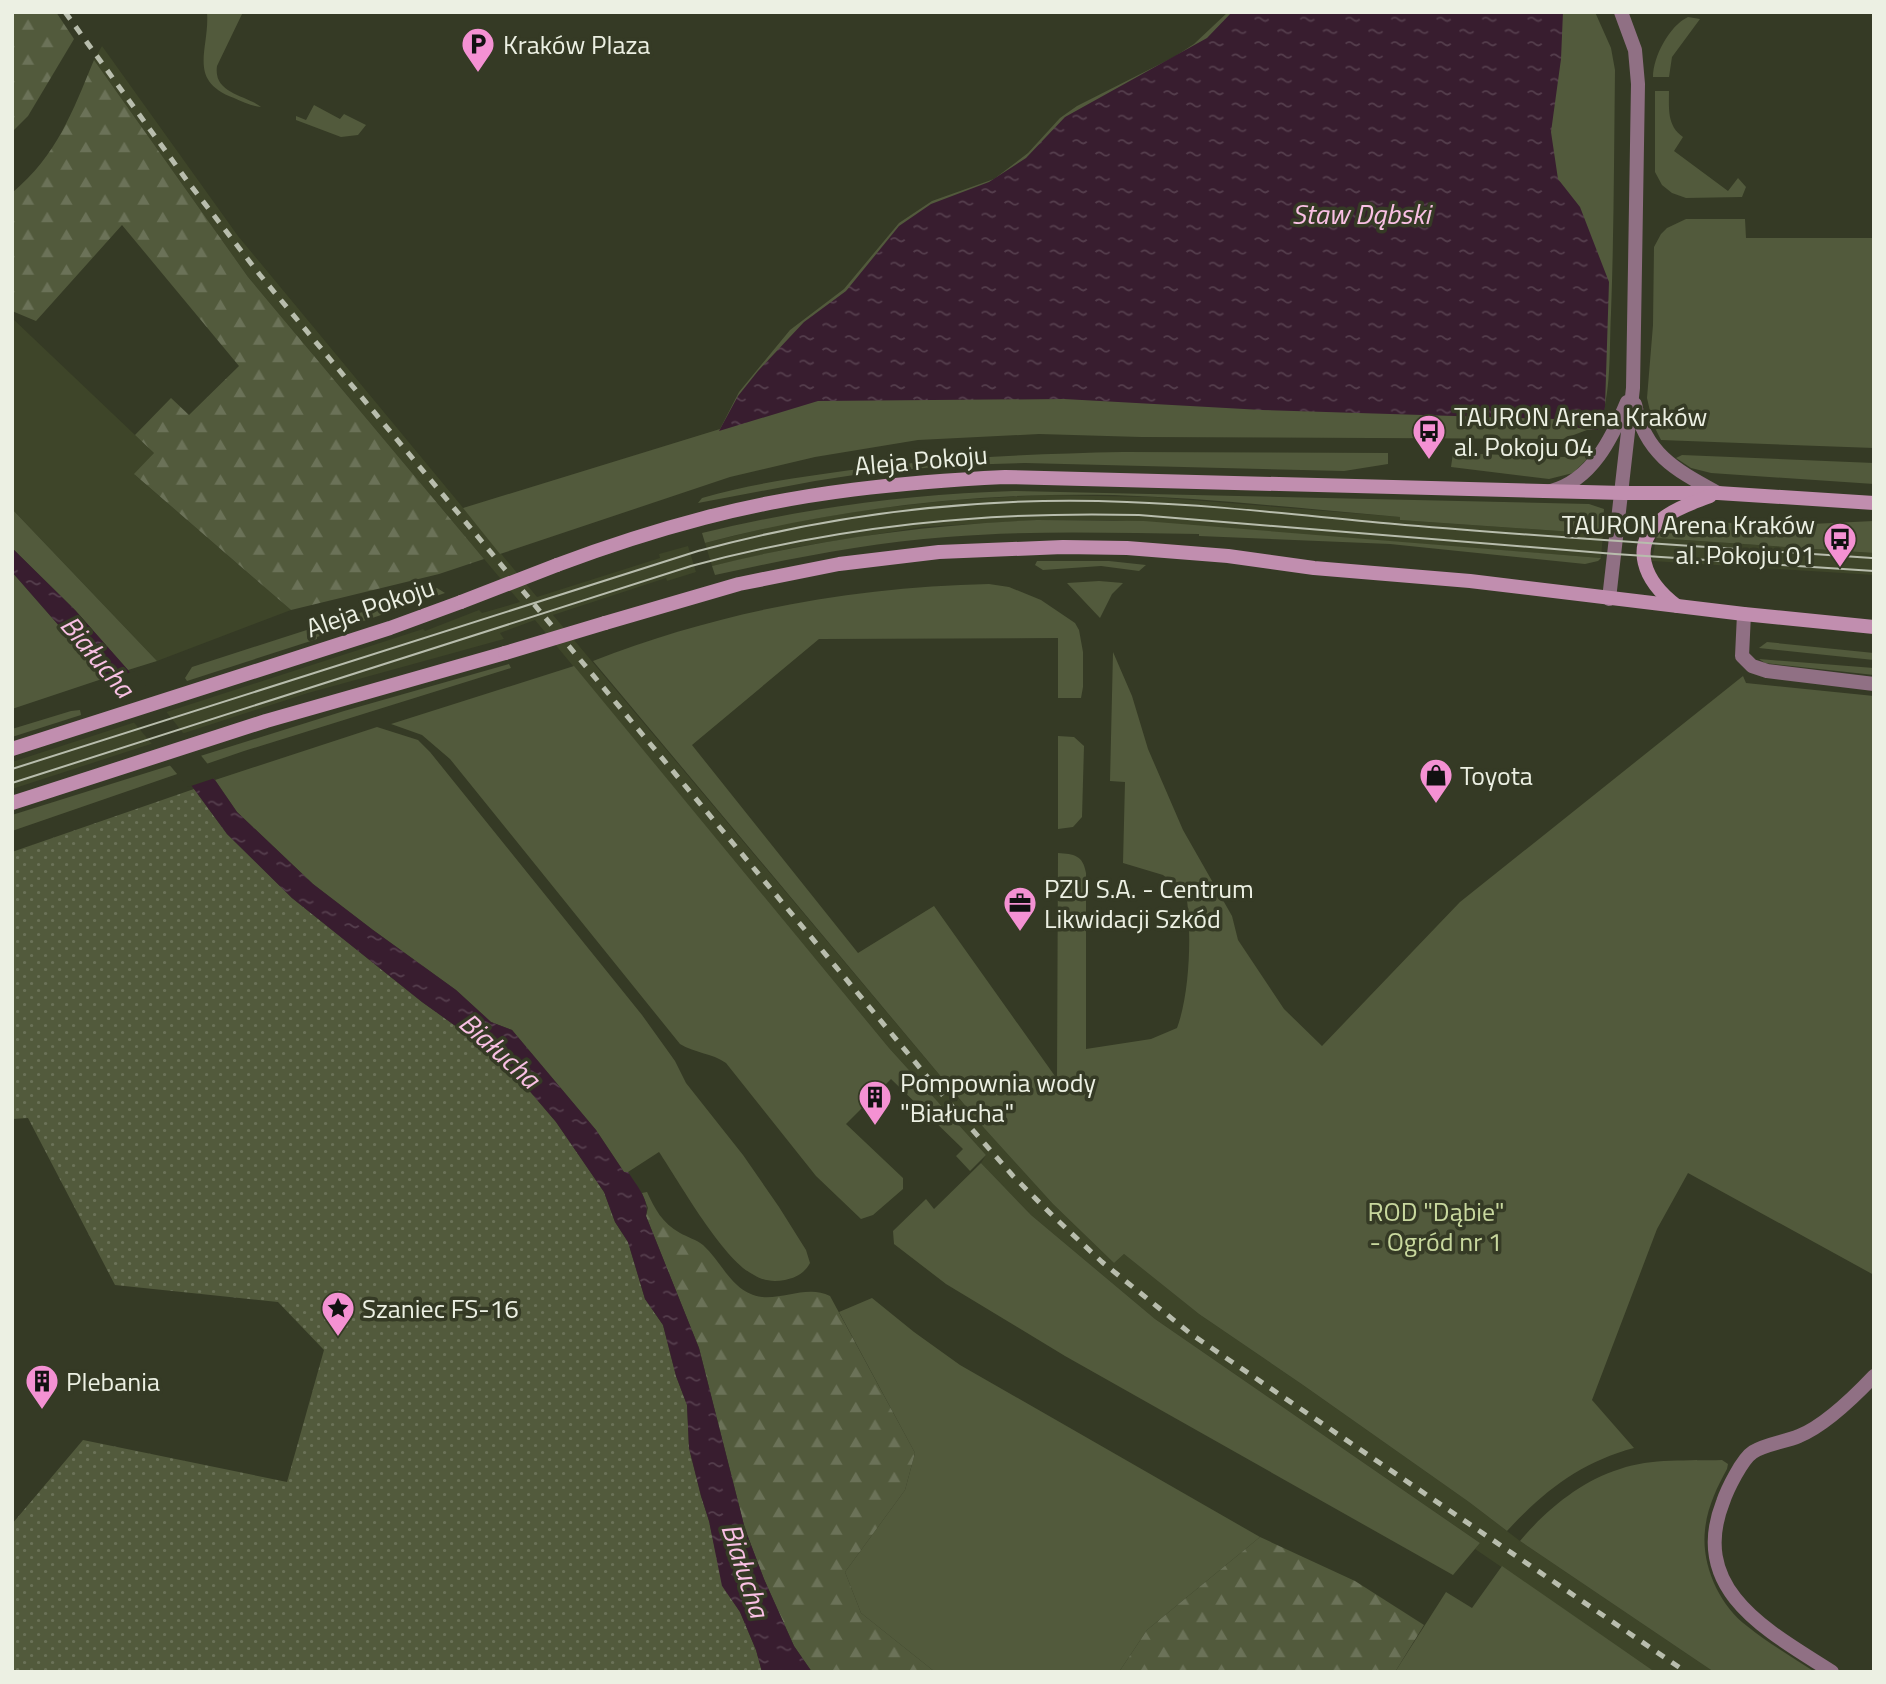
<svg xmlns="http://www.w3.org/2000/svg" width="1886" height="1684" font-family="'Titillium Web',sans-serif">
  <defs>
    <pattern id="forest-firs" width="22" height="20" patternUnits="userSpaceOnUse" patternTransform="scale(1.75)"><rect width="22" height="20" fill="#525a3c"/><path d="M5 1l3.5 6h-7zM16 11l3.5 6h-7z" fill="#6b7258"/></pattern>
    <pattern id="park-dots" width="8" height="8" patternUnits="userSpaceOnUse" patternTransform="scale(1.75)"><rect width="8" height="8" fill="#525a3c"/><path d="M2 2h.1M6 6h.1" fill="none" stroke="#6b7258" stroke-width="1.8" stroke-linecap="round"/></pattern>
    <pattern id="water-ripples" width="26" height="14" patternUnits="userSpaceOnUse" patternTransform="scale(1.75)"><rect width="26" height="14" fill="#381d2f"/><path d="M2 4q2-2 4 0t4 0M15 11q2-2 4 0t4 0" fill="none" stroke="#553e4d"/></pattern>
  </defs>
  <rect width="100%" height="100%" fill="#353a25"/>
  <!-- built -->
  <g fill="#3e4529">
    <polygon points="102,46 238,236 537,597 660,558 659,554 688,546 696,572 667,581 666,578 553,615 984,1128 1053,1204 1114,1263 1124,1254 1199,1314 1303,1385 1469,1502 1520,1541 1714,1672 1655,1672 1475,1549 1480,1543 1155,1319 1031,1215 981,1163 986,1155 889,1048 535,620 500,633 504,639 308,693 12,789 12,762 423,629 425,631 479,610 482,613 520,602 248,277 94,60"/>
    <polygon points="12,318 154,453 135,475 291,610 157,661 12,509"/>
    <polygon points="1045,495 1154,497 1400,517 1400,520 1603,534 1601,558 1113,520 1037,520 922,527 796,547 712,566 705,543 782,524 872,509 954,500"/>
    <polygon points="1656,538 1874,553 1874,575 1652,561"/>
  </g>
  <!-- green -->
  <g fill="#525a3c">
    <path d="M207,12H243L217,66C213,94 247,95 261,107C252,106 243,102 234,98C186,80 210,50 207,12Z"/>
    <path d="M1228,12H1595L1611,48L1615,70C1614,151 1614,232 1611,313C1609,352 1612,393 1598,430H1587L1563,439L1141,437L1039,434L918,440L815,457L730,477L500,554L463,508L720,429L739,392L790,330L844,289L899,223L932,201L994,179L1028,153L1060,118L1077,106L1174,57L1194,44Z"/>
    <path d="M1688,17L1700,19L1672,57L1669,77H1653C1653,57 1669,26 1688,17Z"/>
    <path d="M1655,91H1669C1669,109 1667,126 1683,137L1674,151L1728,191L1738,178L1746,187L1742,197L1686,198L1672,193L1662,185L1655,172Z"/>
    <polygon points="314,105 340,119 344,114 366,125 358,135 341,137 296,120 296,116 306,120"/>
    <polygon points="1686,219 1745,219 1746,238 1874,238 1874,448 1661,440 1653,424 1647,398 1653,325 1654,247 1661,234 1667,228"/>
    <path d="M1123,452L1388,453V464L1344,471L1025,463L959,465L867,473L815,481L698,503L702,498C742,486 782,480 823,474C923,459 1022,454 1123,452Z"/>
    <polygon points="1453,453 1563,457 1591,455 1573,473 1549,479 1451,467"/>
    <polygon points="1682,455 1874,463 1874,484 1711,473 1691,468 1676,458"/>
    <path d="M1014,491L1589,504L1604,509L1602,534L1400,520V517C1305,509 1210,498 1114,495C976,492 839,508 705,543L702,533C805,508 908,494 1014,491Z"/>
    <polygon points="12,509 157,661 128,670 75,610 12,548"/>
    <path d="M1037,520L1144,521L1601,558L1598,561L1585,564L1390,544L1199,536V534C1115,533 1031,530 947,537C869,543 792,558 715,575L712,566C819,539 926,525 1037,520Z"/>
    <polygon points="1679,521 1790,525 1874,521 1874,553 1656,538 1667,525"/>
    <polygon points="1037,561 1109,561 1146,565 1139,571 1101,566 1043,570 1035,565"/>
    <polygon points="12,572 75,644 102,679 12,709"/>
    <polygon points="1099,581 1123,583 1112,594 1100,618 1067,583"/>
    <path d="M989,584L1009,587L1041,600L1075,623L1079,630L1083,652V687L1081,698H1058V638L819,639L692,745L858,953L934,906L1057,1079L1058,853C1074,854 1083,855 1086,873V1049L1151,1039L1177,1028C1190,993 1192,931 1186,893L1163,875L1123,863L1125,782L1110,781L1113,652L1132,696L1148,749L1183,830L1232,916L1238,940L1284,1009L1322,1046L1460,902L1743,676L1746,683L1874,696V1275L1688,1173L1657,1229L1592,1400L1634,1448C1581,1462 1544,1491 1507,1531L1469,1502L1303,1385L1199,1314L1124,1254L1114,1263L1053,1204L984,1128L593,661C720,611 853,587 989,584Z"/>
    <polygon points="437,588 445,593 317,637 317,639 187,681 185,678 192,667"/>
    <polygon points="1767,642 1874,653 1874,660 1759,648"/>
    <polygon points="1759,659 1874,668 1874,675 1765,663"/>
    <polygon points="509,664 511,668 244,751 12,831 12,815 344,711"/>
    <path d="M574,666L889,1048L986,1155L970,1171L956,1156L963,1149L891,1079L846,1124L903,1178V1189L873,1215L861,1219L816,1176L726,1063C712,1053 694,1053 680,1044L450,759L422,735L391,724Z"/>
    <polygon points="80,710 81,715 12,737 12,729 71,711"/>
    <path d="M377,727L418,740L430,752L642,1015L675,1061L686,1083L743,1155L779,1207L806,1250L810,1263C805,1273 795,1278 785,1280C773,1282 764,1281 754,1275C723,1260 680,1183 659,1152L628,1172H624L596,1130L512,1030L491,1022L456,990L373,930L313,884L237,812L215,780Z"/>
    <polygon points="1058,736 1074,737 1084,746 1082,817 1073,827 1058,829"/>
    <polygon points="981,1163 1031,1215 1155,1319 1480,1543 1453,1575 1065,1356 946,1284 894,1244 893,1231 926,1199 934,1209"/>
    <polygon points="872,1298 914,1332 960,1365 1260,1537 1147,1630 1119,1672 935,1672 861,1613 845,1572 905,1490 915,1453 839,1312"/>
    <path d="M1722,1460L1728,1464L1727,1469C1717,1487 1707,1508 1705,1530C1701,1564 1719,1605 1747,1626C1768,1643 1792,1657 1815,1672H1714L1520,1541C1546,1510 1581,1481 1620,1469C1651,1458 1689,1461 1722,1460Z"/>
    <polygon points="1502,1566 1655,1672 1395,1672 1446,1592 1472,1608"/>
  </g>
  <!-- forest -->
  <g fill="url(#forest-firs)">
    <polygon points="12,12 56,12 74,39 28,116 12,132"/>
    <path d="M94,60L248,277L484,559L439,574L291,610L134,474L154,453L135,435L171,398L189,415L239,366L122,225L36,321L12,311V193C57,155 72,113 94,60Z"/>
    <path d="M647,1192C655,1209 662,1223 680,1233C687,1237 697,1240 703,1245C723,1263 732,1293 762,1297C786,1299 808,1285 830,1296L915,1453L905,1490L845,1572L861,1613L935,1672H812L794,1646L764,1579L745,1529L699,1348L646,1216L648,1208L642,1193Z"/>
    <polygon points="1260,1537 1355,1581 1424,1625 1395,1672 1119,1672 1147,1630"/>
  </g>
  <!-- park -->
  <polygon fill="url(#park-dots)" points="194,789 227,834 292,898 422,1002 503,1060 556,1122 604,1192 615,1222 628,1242 645,1299 663,1325 676,1376 687,1405 689,1448 701,1496 709,1521 723,1586 740,1612 756,1650 762,1672 12,1672 12,1524 83,1440 287,1482 324,1350 278,1302 115,1285 28,1118 12,1119 12,852"/>
  <!-- water -->
  <g fill="url(#water-ripples)">
    <polygon points="1232,12 1563,12 1561,59 1551,132 1558,179 1580,207 1609,282 1605,407 1598,430 1579,428 1554,419 1262,410 1064,399 818,401 719,431 738,396 758,371 804,322 846,291 899,226 931,204 989,182 1026,158 1065,117 1207,38"/>
    <path d="M12,548L75,610L128,670L215,780L237,812L313,884L373,930L456,990L491,1022L512,1030L596,1130L624,1172H628C637,1186 650,1200 646,1216L699,1348L745,1529L764,1579L794,1646L812,1672H762L756,1650L740,1612L722,1586L709,1521L701,1496L689,1448L687,1405L676,1376L663,1325L645,1299L628,1242L615,1222L604,1192L556,1122L503,1060L422,1002L292,898L227,834L194,789L75,644L12,572Z"/>
  </g>
  <!-- pier -->
  <polygon fill="#353a25" points="134,671 218,777 188,787 100,682"/>
  <g fill="none" stroke-linecap="round" stroke-linejoin="round">
    <!-- street -->
    <g stroke="#907084" stroke-width="14">
      <path d="M1635,404C1645,454 1676,470 1718,493"/>
      <path d="M1551,491C1592,480 1612,438 1627,402"/>
      <polyline points="1609,599 1633,388 1638,84 1635,50 1621,12"/>
      <polyline points="1744,614 1742,656 1752,666 1767,671 1874,684"/>
      <path d="M1832,1672C1770,1632 1688,1591 1723,1502C1727,1490 1742,1459 1753,1452C1766,1444 1785,1442 1799,1436C1824,1426 1855,1396 1874,1376"/>
    </g>
    <!-- secondary -->
    <g stroke="#c18eaf" stroke-width="14">
      <path d="M557,565C605,547 654,531 704,518C802,492 904,482 1005,477L1623,493H1718L1874,503"/>
      <path d="M1677,606C1645,582 1627,545 1665,517C1678,507 1695,502 1710,496"/>
      <polyline points="605,623 739,584 839,564 939,552 1063,547 1127,548 1228,556 1314,568 1470,581 1744,614 1874,627"/>
      <polyline points="12,749 390,628 461,602"/>
      <polyline points="12,803 266,721 505,653"/>
    </g>
    <!-- tram -->
    <g stroke="#b8bdad" stroke-width="2">
      <path d="M12,769L698,551C838,513 981,496 1127,502C1220,505 1313,517 1405,525C1561,538 1718,548 1874,558"/>
      <path d="M12,783L691,566C840,526 985,511 1139,515L1615,554L1874,571"/>
    </g>
    <!-- rail -->
    <polyline stroke="#b8bdad" stroke-width="5" stroke-dasharray="9 9" stroke-linecap="butt" points="65,12 188,182 260,275 955,1110 1013,1176 1053,1216 1102,1262 1191,1334 1686,1672"/>
    <!-- secondary-bridge -->
    <g stroke="#c18eaf" stroke-width="14">
      <polyline points="461,602 557,565"/>
      <polyline points="505,653 605,623"/>
    </g>
  </g>
  <!-- icons -->
  <defs>
    <symbol id="parking-pin" viewBox="-11 -11 22 30"><path d="M0 17L-7.5 6A9.5 9.5 0 1 1 7.5 6Z" fill="#f491d3" stroke="#353a25"/><path d="M-3.5-5.5H1a3.5 3.5 0 0 1 0 7H-1V5.5H-3.5ZM-1-3.4V-.6H.8a1.4 1.4 0 0 0 0-2.8Z" fill="#111"/></symbol>
    <symbol id="bus-pin" viewBox="-11 -11 22 30"><path d="M0 17L-7.5 6A9.5 9.5 0 1 1 7.5 6Z" fill="#f491d3" stroke="#353a25"/><path d="M-5-6H5V4H4V6H2V4H-2V6H-4V4H-5ZM-3.5-4V0h7V-4ZM-3.5 1.2v1.5H-2V1.2ZM2 1.2v1.5H3.5V1.2Z" fill="#111"/></symbol>
    <symbol id="shop-pin" viewBox="-11 -11 22 30"><path d="M0 17L-7.5 6A9.5 9.5 0 1 1 7.5 6Z" fill="#f491d3" stroke="#353a25"/><path d="M-5-2.5h2.3a2.7 3.5 0 0 1 5.4 0H5L5.5 6h-11ZM-1.5-2.5h3a1.5 2.3 0 0 0-3 0Z" fill="#111"/></symbol>
    <symbol id="office-pin" viewBox="-11 -11 22 30"><path d="M0 17L-7.5 6A9.5 9.5 0 1 1 7.5 6Z" fill="#f491d3" stroke="#353a25"/><path d="M-6-3h4V-5.5h4V-3h4V5H-6ZM-1-4.5V-3h2v-1.5ZM-6 0V1H6V0Z" fill="#111"/></symbol>
    <symbol id="building-pin" viewBox="-11 -11 22 30"><path d="M0 17L-7.5 6A9.5 9.5 0 1 1 7.5 6Z" fill="#f491d3" stroke="#353a25"/><path d="M-4-6H4V6H1V3H-1V6H-4ZM-2.5-4.3h1.7v1.8h-1.7ZM.8-4.3h1.7v1.8H.8ZM-2.5-1h1.7V.8h-1.7ZM.8-1h1.7V.8H.8Z" fill="#111"/></symbol>
    <symbol id="sight-pin" viewBox="-11 -11 22 30"><path d="M0 17L-7.5 6A9.5 9.5 0 1 1 7.5 6Z" fill="#f491d3" stroke="#353a25"/><path d="M0-6L1.8-2.2L6-1.7L2.9 1.2L3.7 5.4L0 3.3L-3.7 5.4L-2.9 1.2L-6-1.7L-1.8-2.2Z" fill="#111"/></symbol>
  </defs>
  <g fill-rule="evenodd">
    <use href="#parking-pin" x="459" y="25" width="38" height="52"/>
    <use href="#bus-pin" x="1410" y="412" width="38" height="52"/>
    <use href="#bus-pin" x="1821" y="520" width="38" height="52"/>
    <use href="#shop-pin" x="1417" y="756" width="38" height="52"/>
    <use href="#office-pin" x="1001" y="884" width="38" height="52"/>
    <use href="#building-pin" x="856" y="1078" width="38" height="52"/>
    <use href="#sight-pin" x="319" y="1289" width="38" height="52"/>
    <use href="#building-pin" x="23" y="1362" width="38" height="52"/>
  </g>
  <g text-anchor="middle" dominant-baseline="central" stroke-width="7" stroke-linejoin="round" paint-order="stroke">
    <!-- poi labels -->
    <g font-size="26" fill="#ecf0e3" stroke="#353a25" text-anchor="start">
      <text x="503" y="44">Kraków Plaza</text>
      <text x="1454" y="416">TAURON Arena Kraków<tspan x="1454" dy="30">al. Pokoju 04</tspan></text>
      <text x="1815" y="524" text-anchor="end">TAURON Arena Kraków<tspan x="1815" dy="30">al. Pokoju 01</tspan></text>
      <text x="1460" y="775">Toyota</text>
      <text x="1044" y="888">PZU S.A. - Centrum<tspan x="1044" dy="30">Likwidacji Szkód</tspan></text>
      <text x="900" y="1082">Pompownia wody<tspan x="900" dy="30">"Białucha"</tspan></text>
      <text x="362" y="1308">Szaniec FS-16</text>
      <text x="66" y="1381">Plebania</text>
    </g>
    <!-- street labels -->
    <g font-size="26" fill="#ecf0e3" stroke="#353a25">
      <text transform="translate(921 460) rotate(-5)">Aleja Pokoju</text>
      <text transform="translate(370 607) rotate(-19)">Aleja Pokoju</text>
    </g>
    <!-- park labels -->
    <g font-size="26" fill="#c8d89e" stroke="#353a25">
      <text x="1436" y="1211">ROD "Dąbie"<tspan x="1436" dy="30">- Ogród nr 1</tspan></text>
    </g>
    <!-- water labels -->
    <g font-size="28" font-style="italic" fill="#f9c0e4" stroke="#353a25">
      <text x="1361" y="213">Staw Dąbski</text>
      <text transform="translate(98 656) rotate(50)">Białucha</text>
      <text transform="translate(500 1050) rotate(42)">Białucha</text>
      <text transform="translate(746 1570) rotate(72)">Białucha</text>
    </g>
  </g>
  <!-- border -->
  <rect width="1886" height="1684" fill="none" stroke="#ecf0e3" stroke-width="28"/>
</svg>
